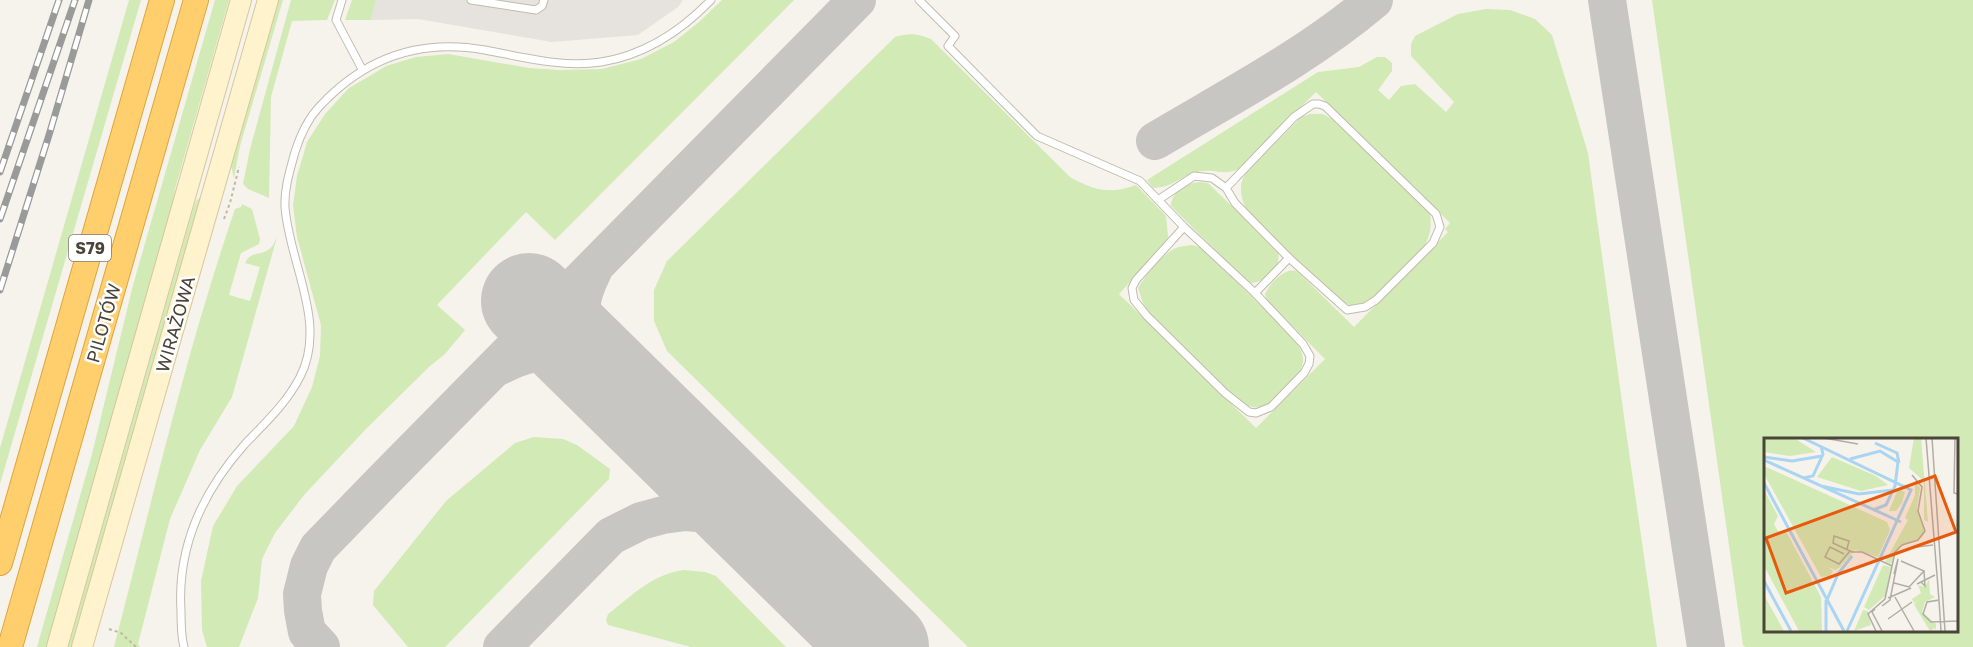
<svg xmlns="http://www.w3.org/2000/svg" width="1973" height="647" font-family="'Golos Text',sans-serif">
  <rect width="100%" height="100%" fill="#f6f3ec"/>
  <!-- industrial -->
  <polygon fill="#e6e2dd" points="376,0 683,0 678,7 638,35 552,42 418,19 371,20"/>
  <!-- green -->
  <g fill="#d2eab5" fill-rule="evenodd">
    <polygon points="129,0 141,0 0,484 0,448"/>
    <polygon points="215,0 229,0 175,189 172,210 47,647 37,647 92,454 133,285"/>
    <polygon points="278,0 283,0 240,146 234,178 231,166"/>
    <polygon points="291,0 335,0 327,20 292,21 271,97 269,198 248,189 243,184 250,149"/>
    <polygon points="352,0 376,0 371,20 345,20"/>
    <polygon points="722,0 794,0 555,240 526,212 437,305 465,330 445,354 430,366 366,429 304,495 275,533 262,559 258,598 239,647 207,647 202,630 201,581 213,526 237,486 294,426 312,387 320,356 321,325 297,237 293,205 297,176 307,142 325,114 349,88 368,77 386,66 416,57 448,54 529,68 560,70 602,69 641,59 674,42 699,22"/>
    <path d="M1652,0H1973V647H1745L1743,645ZM1766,440H1956V630H1766Z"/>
    <path d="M1486,9L1510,10L1535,19L1552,35L1588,153L1625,424L1657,647H968L667,351L654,321V290L667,261L895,37C909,33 917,33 931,39L1070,177C1093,190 1110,195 1136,185L1166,216L1168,236L1167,242L1119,294L1256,428L1325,359L1267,301L1265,294C1270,283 1284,268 1297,271L1354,327L1448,232L1445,229L1450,223L1316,92L1239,169C1222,176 1218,169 1202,171C1183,173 1174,188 1153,188L1147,180L1318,72L1359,67L1377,57H1385L1392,63V71L1378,90L1389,100L1401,86L1415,84L1446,112L1454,102L1411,56V44L1415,36L1458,14Z"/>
    <path d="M1310,114H1323L1340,123L1430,214C1432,227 1430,236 1424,247C1410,261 1378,300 1361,305C1352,308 1342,302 1334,298L1246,209C1241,197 1238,187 1245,174L1301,117Z"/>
    <path d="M1201,182L1208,183L1279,252L1278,264C1269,273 1261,286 1247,282L1171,206C1172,190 1186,183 1201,182Z"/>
    <polygon points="202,195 73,647 68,647 191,216 196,201"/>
    <path d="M242,204L252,209L260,239L259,244L241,253L229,295L250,301L260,267L245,263C251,251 259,256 268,250C273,247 275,241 277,237L232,397L200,450L170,519L138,644L140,647H114C152,501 186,352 235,209L241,207Z"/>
    <path d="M1192,245L1202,248L1294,338C1298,345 1303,352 1303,360C1303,375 1276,404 1260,407C1251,409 1242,403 1234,399L1151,317L1143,303L1138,288C1146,275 1159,258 1172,250C1178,246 1185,246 1192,245Z"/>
    <polygon points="534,437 563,439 577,445 610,469 609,479 445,647 408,647 373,605 374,591 446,501 515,443"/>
    <path d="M684,570L705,572L716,576L786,647H691L608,625L606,620L608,614C633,595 652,574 684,570Z"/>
  </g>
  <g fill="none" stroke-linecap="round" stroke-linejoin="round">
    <!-- taxiway -->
    <g stroke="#c8c6c3" stroke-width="38">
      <polyline points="1607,0 1706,647"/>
      <path d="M1155,141C1229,97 1308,56 1374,0"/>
      <path d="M500,366C542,344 556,351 598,368C581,328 572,312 593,271"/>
      <polyline points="321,647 307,632 303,611 302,594 309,566 318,548 382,482 857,0"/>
      <polyline points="502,647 611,536 641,521 663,515 686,512 711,514 740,522 768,535"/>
    </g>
    <!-- runway -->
    <polyline stroke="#c8c6c3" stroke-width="96" points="529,301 881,647"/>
    <defs>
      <g id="lane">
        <polyline points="342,0 336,20 362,69"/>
        <polyline points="471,0 536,10 542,6 544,0"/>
        <polyline points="919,0 955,36 948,46 1037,136 1140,181 1184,227 1255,293 1303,344 1310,356 1309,364 1304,373 1271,407 1256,413 1249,412 1225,393 1147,316 1134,300 1132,288 1136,280 1184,227"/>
        <polyline points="1158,200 1194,176 1212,178 1226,188 1235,203 1289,258 1347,310 1365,307 1376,300 1433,243 1440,227 1436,214 1325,106 1319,104 1313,104 1294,117 1226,188"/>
        <polyline points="1255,293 1289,258"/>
        <path d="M184,647C181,636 181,623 181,611C177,547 203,491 245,444C265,423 286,404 300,377C328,323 289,263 285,207C284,189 290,170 295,152C300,136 307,120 319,107C364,58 418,38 485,50C522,57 563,68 601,62C645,55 681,31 711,0"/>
      </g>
      <g id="secondary">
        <polyline points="57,647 241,0"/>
        <polyline points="82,647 268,0"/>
      </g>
      <g id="highway">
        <polyline points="0,563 162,0"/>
        <polyline points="10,647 196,0"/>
      </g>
    </defs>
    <!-- lane casing -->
    <use href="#lane" stroke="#c2bbae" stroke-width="9"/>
    <!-- secondary casing -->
    <use href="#secondary" stroke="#d6c79b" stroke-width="22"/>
    <!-- highway casing -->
    <use href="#highway" stroke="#e0a43c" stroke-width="26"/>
    <!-- path -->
    <g stroke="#c4b79f" stroke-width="2" stroke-dasharray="3 3" stroke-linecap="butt">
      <polyline points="224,219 230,203 239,167"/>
      <polyline points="109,629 121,633 136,647"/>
    </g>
    <!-- lane -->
    <use href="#lane" stroke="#fff" stroke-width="7"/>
    <!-- secondary -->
    <use href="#secondary" stroke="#fff3cd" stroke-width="20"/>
    <!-- highway -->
    <use href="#highway" stroke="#ffcf6e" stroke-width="24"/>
    <defs>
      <g id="rail">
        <polyline points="0,172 59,0"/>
        <polyline points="0,219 75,0"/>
        <polyline points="0,290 49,135 89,0"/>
      </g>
    </defs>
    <!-- rail casing -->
    <use href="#rail" stroke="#9a9a9a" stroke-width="7"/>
    <!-- rail -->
    <use href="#rail" stroke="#fff" stroke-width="4.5" stroke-dasharray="14" stroke-linecap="butt"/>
  </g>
  <g text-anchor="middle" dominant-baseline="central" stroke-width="5" stroke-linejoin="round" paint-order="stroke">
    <!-- shield labels -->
    <rect fill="#fff" stroke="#817c74" stroke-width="1.5" x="69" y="235" width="42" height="26" rx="4.5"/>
    <g font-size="16" font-weight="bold" fill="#4b4439">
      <text x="90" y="248">S79</text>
    </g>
    <!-- street labels -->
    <g font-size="18" fill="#4b4439" stroke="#fff">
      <text transform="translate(103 323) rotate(-74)">PILOTÓW</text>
      <text transform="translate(175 324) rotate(-74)">WIRAŻOWA</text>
    </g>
  </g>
  <!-- overview -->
  <g transform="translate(1764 438)">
    <rect width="194" height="194" fill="#f6f3ec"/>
    <path d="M0,0H30L52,14L26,18L0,14ZM150,0H157L164,84L160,82V43L145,30ZM68,19L112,38L124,47L97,53L53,39ZM0,28L123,84L126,92L114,119L91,112L76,129L71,132L64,129L69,133L66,138L57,139L0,36ZM151,42L156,50L153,70L161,91L158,99L135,109L127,126L121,124L144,82L141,80L151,57ZM134,51L141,54L138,65L132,73H125ZM0,52L14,78L10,86L14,93H22L57,159L58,193H35L0,128ZM119,127L127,129L122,157L105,172L100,169ZM165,141L166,156L171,159L161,164L158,174L172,186V193L171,190L166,193L152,170L150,166L155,162L150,165L148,161L157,155L154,147L161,149ZM0,157L20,193H0ZM99,172L104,173L107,187L90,193Z" fill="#d2eab5"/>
    <path fill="none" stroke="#a9d4f2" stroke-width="3" d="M39,0L147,52L83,193M111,5L133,15L135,25M0,19L28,23L58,18M86,21L116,13L134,24L131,48L122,67L109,72M0,22L137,84M39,40L49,38L59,16L57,8M0,45L80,193M57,48L95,56L129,52M0,143L27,193M62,162V193M63,162L74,136L88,118"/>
    <path fill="none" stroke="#b2ada4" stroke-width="1.5" d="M60,0L94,6M162,0L175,162L163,164L159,176L167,184L194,183M168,0L181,193M191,0L190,55L194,56M145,110L169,107M83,111L85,103L70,98L69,105L88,114H98L128,128M80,116L66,109L61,119L75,126L86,113M157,144L161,148L160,133M130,145L145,149L160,133L137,123M153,146L171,137M131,159L150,193M124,160L147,150M175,162L177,193M118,168L126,162L134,121L130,136M111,171L108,174L118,193M124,181L148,164M112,193L104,176L121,161L131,114L138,107L154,102L161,93L154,73L158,49L148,37"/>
    <path fill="#e8590c" fill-opacity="0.15" stroke="#e8590c" stroke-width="3" d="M171,38L192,94L22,155L2,100Z"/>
    <rect width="194" height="194" fill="none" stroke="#4b4439" stroke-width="3"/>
  </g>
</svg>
